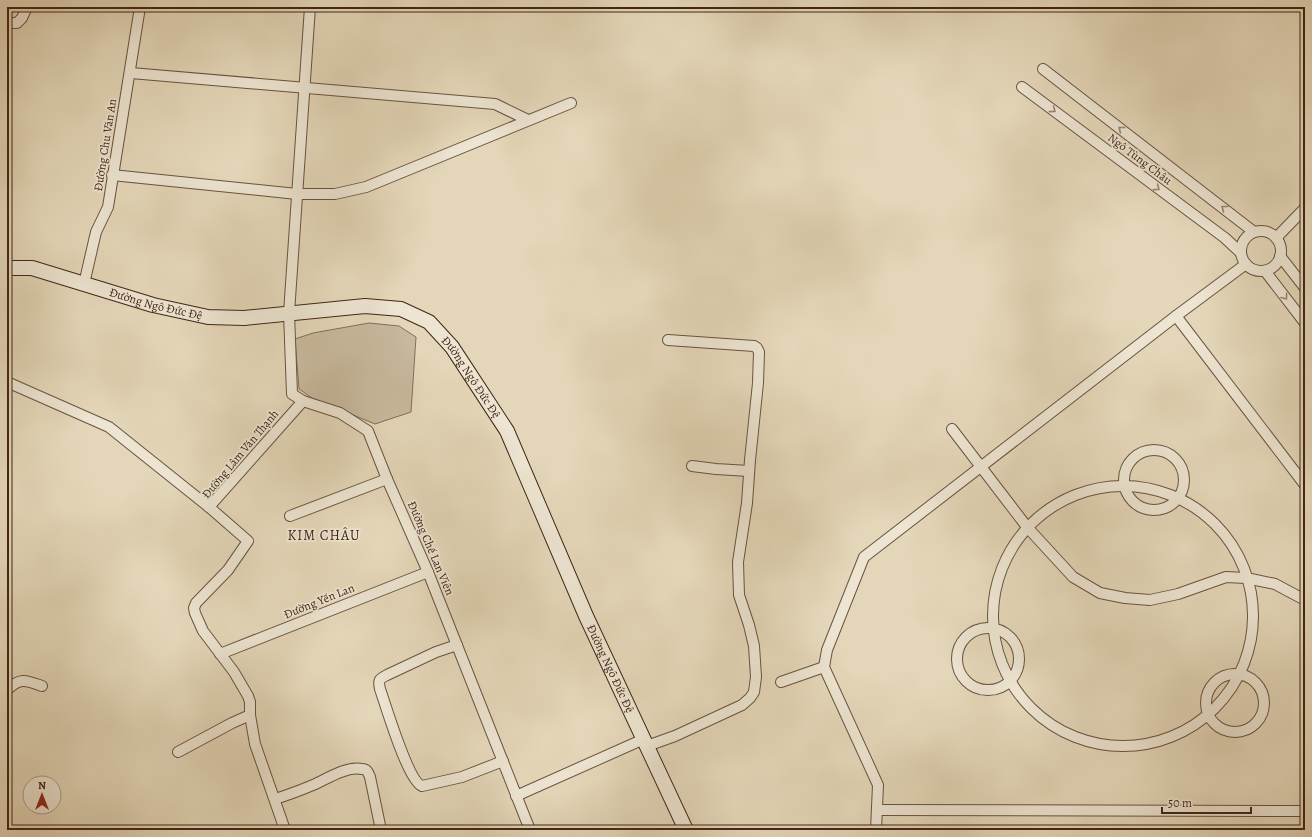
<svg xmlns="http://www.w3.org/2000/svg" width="1312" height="837" font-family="Alegreya,serif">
  <rect width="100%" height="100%" fill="#e4d7b9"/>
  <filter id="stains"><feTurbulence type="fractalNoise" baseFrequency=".005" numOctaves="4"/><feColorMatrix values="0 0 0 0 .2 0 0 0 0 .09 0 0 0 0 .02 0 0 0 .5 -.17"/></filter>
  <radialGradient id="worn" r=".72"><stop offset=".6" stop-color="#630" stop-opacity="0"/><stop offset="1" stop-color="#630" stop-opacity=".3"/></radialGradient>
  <!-- green -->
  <polygon fill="#c8b99d" stroke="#846f5a" points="369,323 399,326 416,337 411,412 375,424 312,398 299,389 295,339 313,333"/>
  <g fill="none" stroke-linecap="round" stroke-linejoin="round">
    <defs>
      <g id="minor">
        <polyline points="310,7 289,313 292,394 303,401 340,413 368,431 387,479 428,572 530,830"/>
        <polyline points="7,23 17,23 22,18 27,7"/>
        <polyline points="1043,69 1254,232"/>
        <polyline points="131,73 495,104 528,120"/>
        <polyline points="1022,87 1225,238 1241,253"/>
        <polyline points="112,175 297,194 335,194 366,187 571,103"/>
        <circle cx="1261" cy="251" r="20"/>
        <polyline points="1276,238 1305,208"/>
        <polyline points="1280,256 1305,288"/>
        <polyline points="1265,271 1305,323"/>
        <polyline points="84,284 96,232 108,207 140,7"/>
        <polyline points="1176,316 1305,485"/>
        <polyline points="7,382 109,427 209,507"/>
        <polyline points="952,429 1027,527 1073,577 1100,593 1125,598 1150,600 1178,594 1226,577 1246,578 1275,584 1305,600"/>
        <circle cx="1154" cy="480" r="30"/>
        <polyline points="692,466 716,469 749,471"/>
        <circle cx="1123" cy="616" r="130"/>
        <polyline points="290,516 387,479"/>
        <circle cx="988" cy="659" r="31"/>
        <path d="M457,645L436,652L387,675C379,679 378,680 380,689C386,706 408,781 422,786L462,777L503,761"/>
        <polyline points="220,654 428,572"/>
        <circle cx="1235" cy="703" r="29"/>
        <polyline points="781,682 824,667"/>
        <path d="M7,690C20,677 26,680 42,686"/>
        <polyline points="647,746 675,736 742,705 750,698 754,692 756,677 754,646 749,625 739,595 738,562 747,503 750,460 758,383 759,352 757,348 754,346 668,340"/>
        <polyline points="178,752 232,723 250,715"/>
        <polyline points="516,796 644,739"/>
        <path d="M275,799C288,795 301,790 313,785C327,779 346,766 362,769C367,769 368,772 370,777L381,830"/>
        <polyline points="877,810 1305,811"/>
        <polyline points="285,830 255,744 250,715 250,702 248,696 234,672 203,631 195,613 194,608 196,603 228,570 248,541 209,507 303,401"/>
        <polyline points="876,830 878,785 824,667 827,650 864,557 1176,316 1246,264"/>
      </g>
      <g id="secondary">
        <path id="s1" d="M7,268H32L153,305L208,317L244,318L365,306L401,309L429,322L452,347L507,431L586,616L686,830"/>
      </g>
    </defs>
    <!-- minor casing -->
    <use href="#minor" stroke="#6a5240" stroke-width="12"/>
    <!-- secondary casing -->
    <use href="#secondary" stroke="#412517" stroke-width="16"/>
    <!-- minor -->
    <use href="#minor" stroke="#ede5d2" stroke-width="10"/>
    <!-- secondary -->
    <use href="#secondary" stroke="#ede5d2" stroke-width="14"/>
  </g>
  <!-- one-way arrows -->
  <defs><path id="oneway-chevron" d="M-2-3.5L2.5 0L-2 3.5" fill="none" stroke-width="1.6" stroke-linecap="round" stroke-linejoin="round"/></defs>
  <g stroke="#978574">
    <use href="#oneway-chevron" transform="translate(1053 110) rotate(37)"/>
    <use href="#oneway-chevron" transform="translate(1121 129) rotate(-142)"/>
    <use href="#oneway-chevron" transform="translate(1157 188) rotate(37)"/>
    <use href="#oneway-chevron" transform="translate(1224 208) rotate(-142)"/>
    <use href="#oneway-chevron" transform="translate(1285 297) rotate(53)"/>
  </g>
  <g text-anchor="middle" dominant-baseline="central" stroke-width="3.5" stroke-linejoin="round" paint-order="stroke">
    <!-- street labels -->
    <g font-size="12" fill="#412517" stroke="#ede5d2">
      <text transform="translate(105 145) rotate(-81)">Đường Chu Văn An</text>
      <text transform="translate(1140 159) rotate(37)">Ngô Tùng Châu</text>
      <text stroke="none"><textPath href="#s1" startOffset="154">Đường Ngô Đức Đệ</textPath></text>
      <text stroke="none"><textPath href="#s1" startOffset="502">Đường Ngô Đức Đệ</textPath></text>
      <text transform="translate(240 454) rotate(-50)">Đường Lâm Văn Thạnh</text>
      <text transform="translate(431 548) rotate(67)">Đường Chế Lan Viên</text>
      <text transform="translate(319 601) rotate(-22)">Đường Yến Lan</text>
      <text stroke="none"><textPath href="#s1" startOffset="826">Đường Ngô Đức Đệ</textPath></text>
    </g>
    <!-- quarter labels -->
    <g font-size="14" letter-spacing="1" fill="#412517" stroke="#ede5d2">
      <text x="324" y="535">KIM CHÂU</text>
    </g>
  </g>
  <!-- margin -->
  <rect width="1312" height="837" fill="none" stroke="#e4d7b9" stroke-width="24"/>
  <rect x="8" y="8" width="1296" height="821" fill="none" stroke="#412517" stroke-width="2"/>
  <rect x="12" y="12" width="1288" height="813" fill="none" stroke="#412517"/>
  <!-- north arrow -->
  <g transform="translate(42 795)"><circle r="19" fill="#ede5d2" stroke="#a89887"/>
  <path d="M0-3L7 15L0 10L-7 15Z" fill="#8f2418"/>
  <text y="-6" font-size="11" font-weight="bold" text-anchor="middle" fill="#412517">N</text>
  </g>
  <!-- scale -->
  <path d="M1162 807v6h89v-6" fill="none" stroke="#412517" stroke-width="2"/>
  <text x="1168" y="807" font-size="12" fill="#412517" stroke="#ede5d2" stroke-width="3" paint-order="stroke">50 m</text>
  <rect width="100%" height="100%" filter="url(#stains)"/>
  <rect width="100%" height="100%" fill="url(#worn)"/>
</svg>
